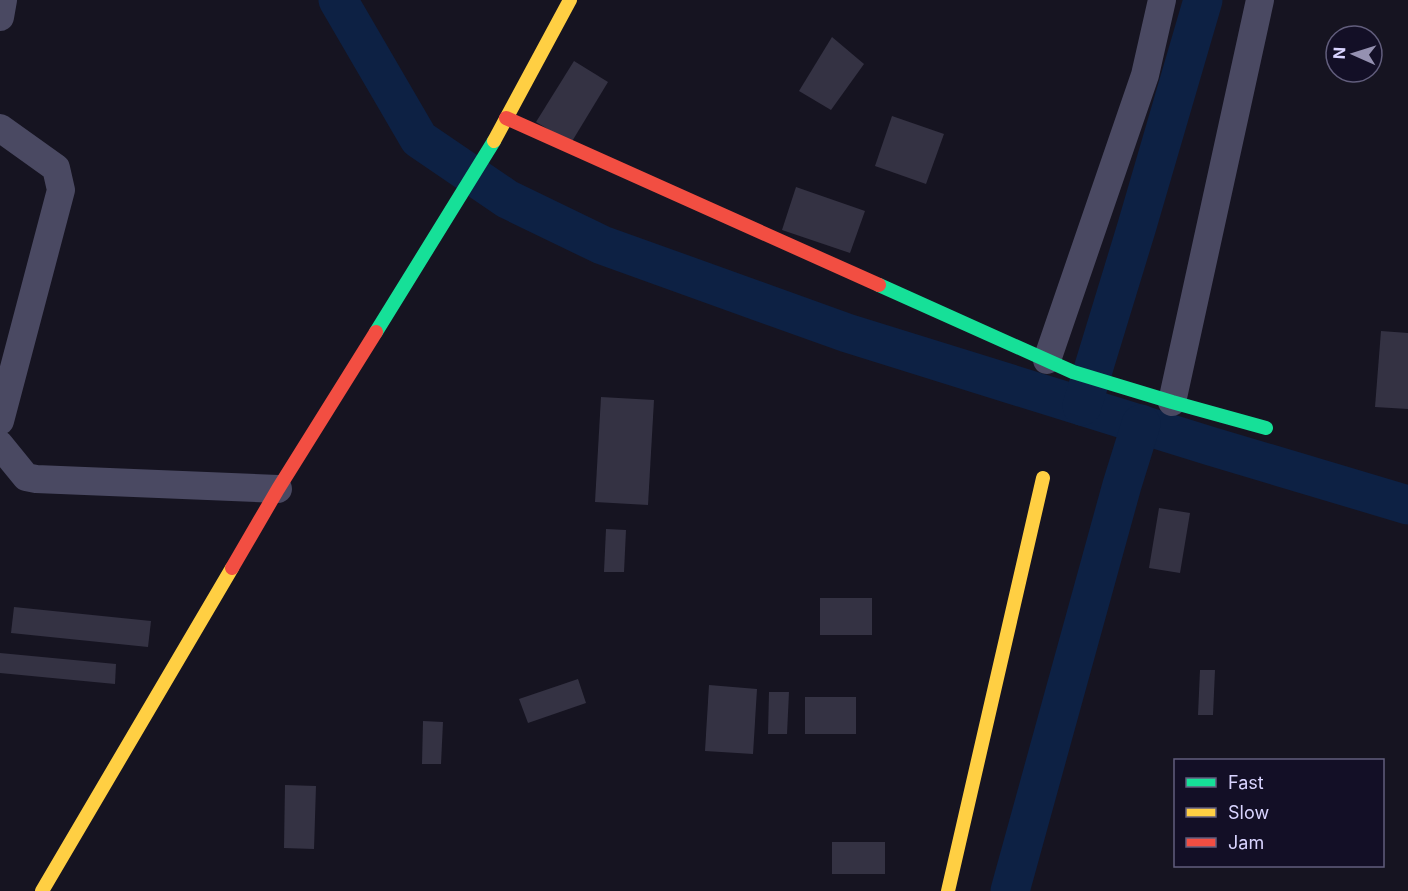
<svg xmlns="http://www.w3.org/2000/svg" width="1408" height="891" font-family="Inter,sans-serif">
  <rect width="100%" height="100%" fill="#161421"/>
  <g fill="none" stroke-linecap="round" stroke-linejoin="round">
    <!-- canal -->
    <g stroke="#0d2144" stroke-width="39">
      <polyline points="338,0 419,139 507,199 602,245 847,333 1210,446 1408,505"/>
      <polyline points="1082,406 1137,226 1203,0"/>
      <polyline points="1010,891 1122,485 1141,424"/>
    </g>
  </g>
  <!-- building -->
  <g fill="#343243">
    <polygon points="832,37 864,64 831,110 799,91"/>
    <polygon points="574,61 608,82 571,143 536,122"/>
    <polygon points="892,116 944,134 926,184 875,166"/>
    <polygon points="796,187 865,211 850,253 782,230"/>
    <polygon points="1381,331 1408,333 1408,409 1375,407"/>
    <polygon points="601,397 654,400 648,505 595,502"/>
    <polygon points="1159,508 1190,513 1180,573 1149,568"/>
    <polygon points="606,529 626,530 624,572 604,572"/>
    <rect x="820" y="598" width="52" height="37"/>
    <polygon points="14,607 151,621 148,647 11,633"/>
    <polygon points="0,653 116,664 115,684 0,673"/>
    <polygon points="1200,670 1215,670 1213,715 1198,715"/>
    <polygon points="578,679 586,703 528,723 519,699"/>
    <polygon points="709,685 757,689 753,754 705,751"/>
    <polygon points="769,692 789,692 787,734 768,734"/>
    <rect x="805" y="697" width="51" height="37"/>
    <polygon points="423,721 443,722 441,764 422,764"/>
    <polygon points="285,785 316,786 314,849 284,848"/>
    <rect x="832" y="842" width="53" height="32"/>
  </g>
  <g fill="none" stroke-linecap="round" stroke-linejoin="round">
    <!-- street -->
    <g stroke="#4a4962" stroke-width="28">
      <polyline points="0,17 3,0"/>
      <polyline points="0,128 56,168 61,190 0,421"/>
      <polyline points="1047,360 1145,75 1162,0"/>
      <polyline points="1172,402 1260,0"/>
      <polyline points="0,445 26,477 36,479 278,489"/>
    </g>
    <!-- fast -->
    <g stroke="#16e098" stroke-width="14">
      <polyline points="879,285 1073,372 1172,402 1266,428"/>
      <polyline points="376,332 494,141"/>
    </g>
    <!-- slow -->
    <g stroke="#ffcf43" stroke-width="14">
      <polyline points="494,141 570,0"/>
      <polyline points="42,891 232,568"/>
      <polyline points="948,891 1043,478"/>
    </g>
    <!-- jam -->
    <g stroke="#f24e42" stroke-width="14">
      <polyline points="506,118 879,285"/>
      <polyline points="232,568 278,489 376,332"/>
    </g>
  </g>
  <!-- legend -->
  <rect x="1174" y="759" width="210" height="108" fill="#130f26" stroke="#625e7d" stroke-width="1.5"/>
  <rect x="1186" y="778" width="30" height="9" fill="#16e098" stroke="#625e7d" stroke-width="1.5"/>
  <text x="1228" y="789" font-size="18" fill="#d9d4ff">Fast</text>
  <rect x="1186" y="808" width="30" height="9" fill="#ffcf43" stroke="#625e7d" stroke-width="1.5"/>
  <text x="1228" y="819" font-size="18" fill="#d9d4ff">Slow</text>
  <rect x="1186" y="838" width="30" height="9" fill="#f24e42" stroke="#625e7d" stroke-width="1.5"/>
  <text x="1228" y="849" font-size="18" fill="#d9d4ff">Jam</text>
  <!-- north arrow -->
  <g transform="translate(1354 54) rotate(273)"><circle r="28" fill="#130f26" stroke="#625e7d" stroke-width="1.5"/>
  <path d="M0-4.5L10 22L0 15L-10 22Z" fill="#9591b1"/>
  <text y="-9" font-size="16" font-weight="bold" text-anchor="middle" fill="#d9d4ff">N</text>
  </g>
</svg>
